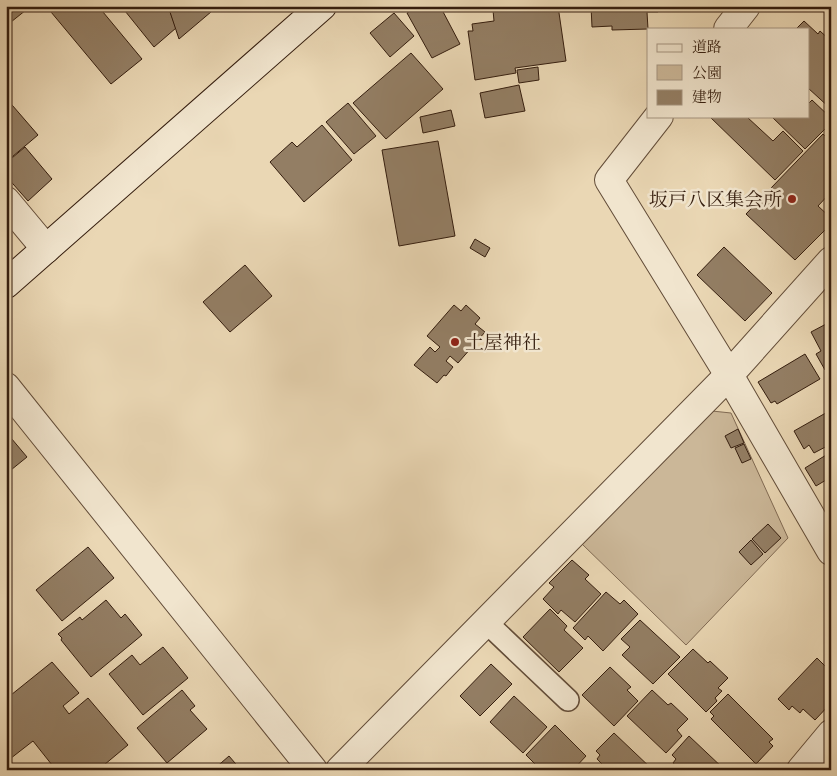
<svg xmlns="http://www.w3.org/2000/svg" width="837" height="776" font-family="'IM FELL Great Primer','Noto Serif JP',serif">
  <rect width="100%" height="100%" fill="#ead7b4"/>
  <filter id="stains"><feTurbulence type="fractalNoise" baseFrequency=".004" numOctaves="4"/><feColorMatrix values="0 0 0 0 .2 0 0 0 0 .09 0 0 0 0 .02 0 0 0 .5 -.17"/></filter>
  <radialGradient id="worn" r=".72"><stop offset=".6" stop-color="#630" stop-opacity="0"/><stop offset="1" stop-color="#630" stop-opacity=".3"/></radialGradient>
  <!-- green -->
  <polygon fill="#cbb798" stroke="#806a53" points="712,411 731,413 788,538 686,645 582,544"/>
  <!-- building -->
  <g fill="#937e64" stroke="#341d0e">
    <polygon points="6,6 31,6 6,26"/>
    <polygon points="46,6 98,6 142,59 111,84"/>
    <polygon points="121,6 168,6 176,28 154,47"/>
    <polygon points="168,6 218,6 179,39"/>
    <polygon points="419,6 440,6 460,44 432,58 407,13"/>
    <polygon points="547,6 558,6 566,61 515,68 516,73 475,80 468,31 473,31 472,24 494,21 493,10 518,7 519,10"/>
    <polygon points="591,6 658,6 658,12 647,12 648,29 612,30 612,26 592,27"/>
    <polygon points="394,13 414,36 390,57 370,33"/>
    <polygon points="804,21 818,34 820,31 831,41 831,109 808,88 808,29 796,29"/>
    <polygon points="411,53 443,89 386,139 353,103"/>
    <polygon points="538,67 539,80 519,83 517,70"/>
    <polygon points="519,85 525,111 485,118 480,93"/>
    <polygon points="6,98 38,135 6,162"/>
    <polygon points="812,100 831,118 831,123 805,149 771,116 808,116 808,104"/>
    <polygon points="348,103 376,136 354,154 326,122"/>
    <polygon points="451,110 455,126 423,133 420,117"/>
    <polygon points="709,116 748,116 747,117 773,141 783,131 803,151 775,180"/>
    <polygon points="322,125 352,160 304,202 270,162 292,142 297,147"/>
    <polygon points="823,134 831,142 831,192 818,206 831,218 831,224 795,260 746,214"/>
    <polygon points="438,141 455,236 399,246 382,150"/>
    <polygon points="25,147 52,179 28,201 6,176 6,163"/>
    <polygon points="475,239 490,248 485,257 470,248"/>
    <polygon points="724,247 772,293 745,321 697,275"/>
    <polygon points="245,265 272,296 230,332 203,302"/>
    <polygon points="454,305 461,311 466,305 480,318 475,324 485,332 458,363 450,356 446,361 453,367 446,376 444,375 437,383 414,365 430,347 435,352 440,347 427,336"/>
    <polygon points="828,323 831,327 831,371 829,368 825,370 816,354 821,351 811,332"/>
    <polygon points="805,354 820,379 777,404 775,401 771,403 758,382"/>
    <polygon points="831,410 831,444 814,453 809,445 804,449 794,431"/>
    <polygon points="738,429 744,443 731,448 725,436"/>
    <polygon points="6,432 27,457 6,474"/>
    <polygon points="744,444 751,459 742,463 735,448"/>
    <polygon points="831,452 831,477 816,486 805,468"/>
    <polygon points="768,524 781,538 765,553 752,539"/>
    <polygon points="751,540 763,554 751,565 739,552"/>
    <polygon points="88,547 114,578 62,621 36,590"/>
    <polygon points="572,560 589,575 585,579 601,594 575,622 561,610 558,614 543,599 554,587 549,583"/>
    <polygon points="606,592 620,604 624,600 638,614 603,651 588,636 585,640 573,628"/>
    <polygon points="106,600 121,618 125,614 142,635 91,677 61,640 62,638 58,634 80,617 82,620"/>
    <polygon points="550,609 567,626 564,630 583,648 559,672 523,637"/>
    <polygon points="640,620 680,657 653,684 622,655 630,647 621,639"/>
    <polygon points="163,647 188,678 143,715 109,674 132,655 140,665"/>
    <polygon points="693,649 708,663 710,661 728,678 718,688 722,691 715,698 717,701 706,712 668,674"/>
    <polygon points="817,658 831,672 831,703 815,720 803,709 800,713 792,706 789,710 778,699"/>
    <polygon points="52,662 79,693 63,706 69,714 88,698 128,745 98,770 56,770 33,741 6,762 6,699"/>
    <polygon points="491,664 512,684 480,716 460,696"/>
    <polygon points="610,667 631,687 627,690 638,701 614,726 582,695"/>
    <polygon points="182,690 195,706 190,710 207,729 167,763 137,728"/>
    <polygon points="652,690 668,705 671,703 688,719 677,730 682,736 666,753 627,716"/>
    <polygon points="728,694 773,739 769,742 773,746 756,764 711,719 714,716 710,712"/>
    <polygon points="514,696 547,727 523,753 490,722"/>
    <polygon points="555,725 586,756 573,770 541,770 526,755"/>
    <polygon points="614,733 653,770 608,770 597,759 600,755 596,751"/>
    <polygon points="689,736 725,770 681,770 673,763 676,759 672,755"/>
    <polygon points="229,756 241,770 213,770"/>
  </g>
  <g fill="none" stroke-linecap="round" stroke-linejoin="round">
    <defs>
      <polyline id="lane" points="486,622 568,700"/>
      <g id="street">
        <polyline points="728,29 746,6"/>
        <polyline points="659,116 609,180 729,375 831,261"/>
        <polyline points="6,201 46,249"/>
        <polyline points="6,387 313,770"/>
        <polyline points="340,770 729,375 831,551"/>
        <polyline points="801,770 831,734"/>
      </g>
      <polyline id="secondary" points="6,284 322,6"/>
    </defs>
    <!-- lane casing -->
    <use href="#lane" stroke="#624c38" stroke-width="24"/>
    <!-- street casing -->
    <use href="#street" stroke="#624c38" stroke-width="30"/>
    <!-- secondary casing -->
    <use href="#secondary" stroke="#341d0e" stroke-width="30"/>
    <!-- lane -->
    <use href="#lane" stroke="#f1e5ce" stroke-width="21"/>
    <!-- street -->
    <use href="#street" stroke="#f1e5ce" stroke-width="28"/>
    <!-- secondary -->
    <use href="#secondary" stroke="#f1e5ce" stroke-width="28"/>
  </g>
  <!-- markers -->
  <g fill="#8f2418" stroke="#f1e5ce" stroke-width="2">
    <circle cx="792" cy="199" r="5"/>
    <circle cx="455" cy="342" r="5"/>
  </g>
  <g text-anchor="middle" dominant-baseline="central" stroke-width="5" stroke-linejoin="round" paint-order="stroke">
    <!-- poi labels -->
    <g font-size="19" fill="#341d0e" stroke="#f1e5ce" text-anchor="end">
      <text x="782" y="199">坂戸八区集会所</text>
      <text x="465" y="342" text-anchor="start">土屋神社</text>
    </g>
  </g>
  <!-- margin -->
  <rect width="837" height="776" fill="none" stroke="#ead7b4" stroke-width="25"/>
  <rect x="8" y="8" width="822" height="761" fill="none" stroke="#341d0e" stroke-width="2.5"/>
  <rect x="12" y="12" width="812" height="751" fill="none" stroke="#341d0e"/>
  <!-- legend -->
  <rect x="647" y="28" width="162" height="90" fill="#f1e5ce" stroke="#a59581"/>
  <rect x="657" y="44" width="25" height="8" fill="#f1e5ce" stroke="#a59581"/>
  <text x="692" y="52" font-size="15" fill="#341d0e">道路</text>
  <rect x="657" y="65" width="25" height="15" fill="#cbb798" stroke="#a59581"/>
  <text x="692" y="78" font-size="15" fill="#341d0e">公園</text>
  <rect x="657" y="90" width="25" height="15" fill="#937e64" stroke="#a59581"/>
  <text x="692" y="102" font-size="15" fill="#341d0e">建物</text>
  <rect width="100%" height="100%" filter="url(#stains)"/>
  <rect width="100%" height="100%" fill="url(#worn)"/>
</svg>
